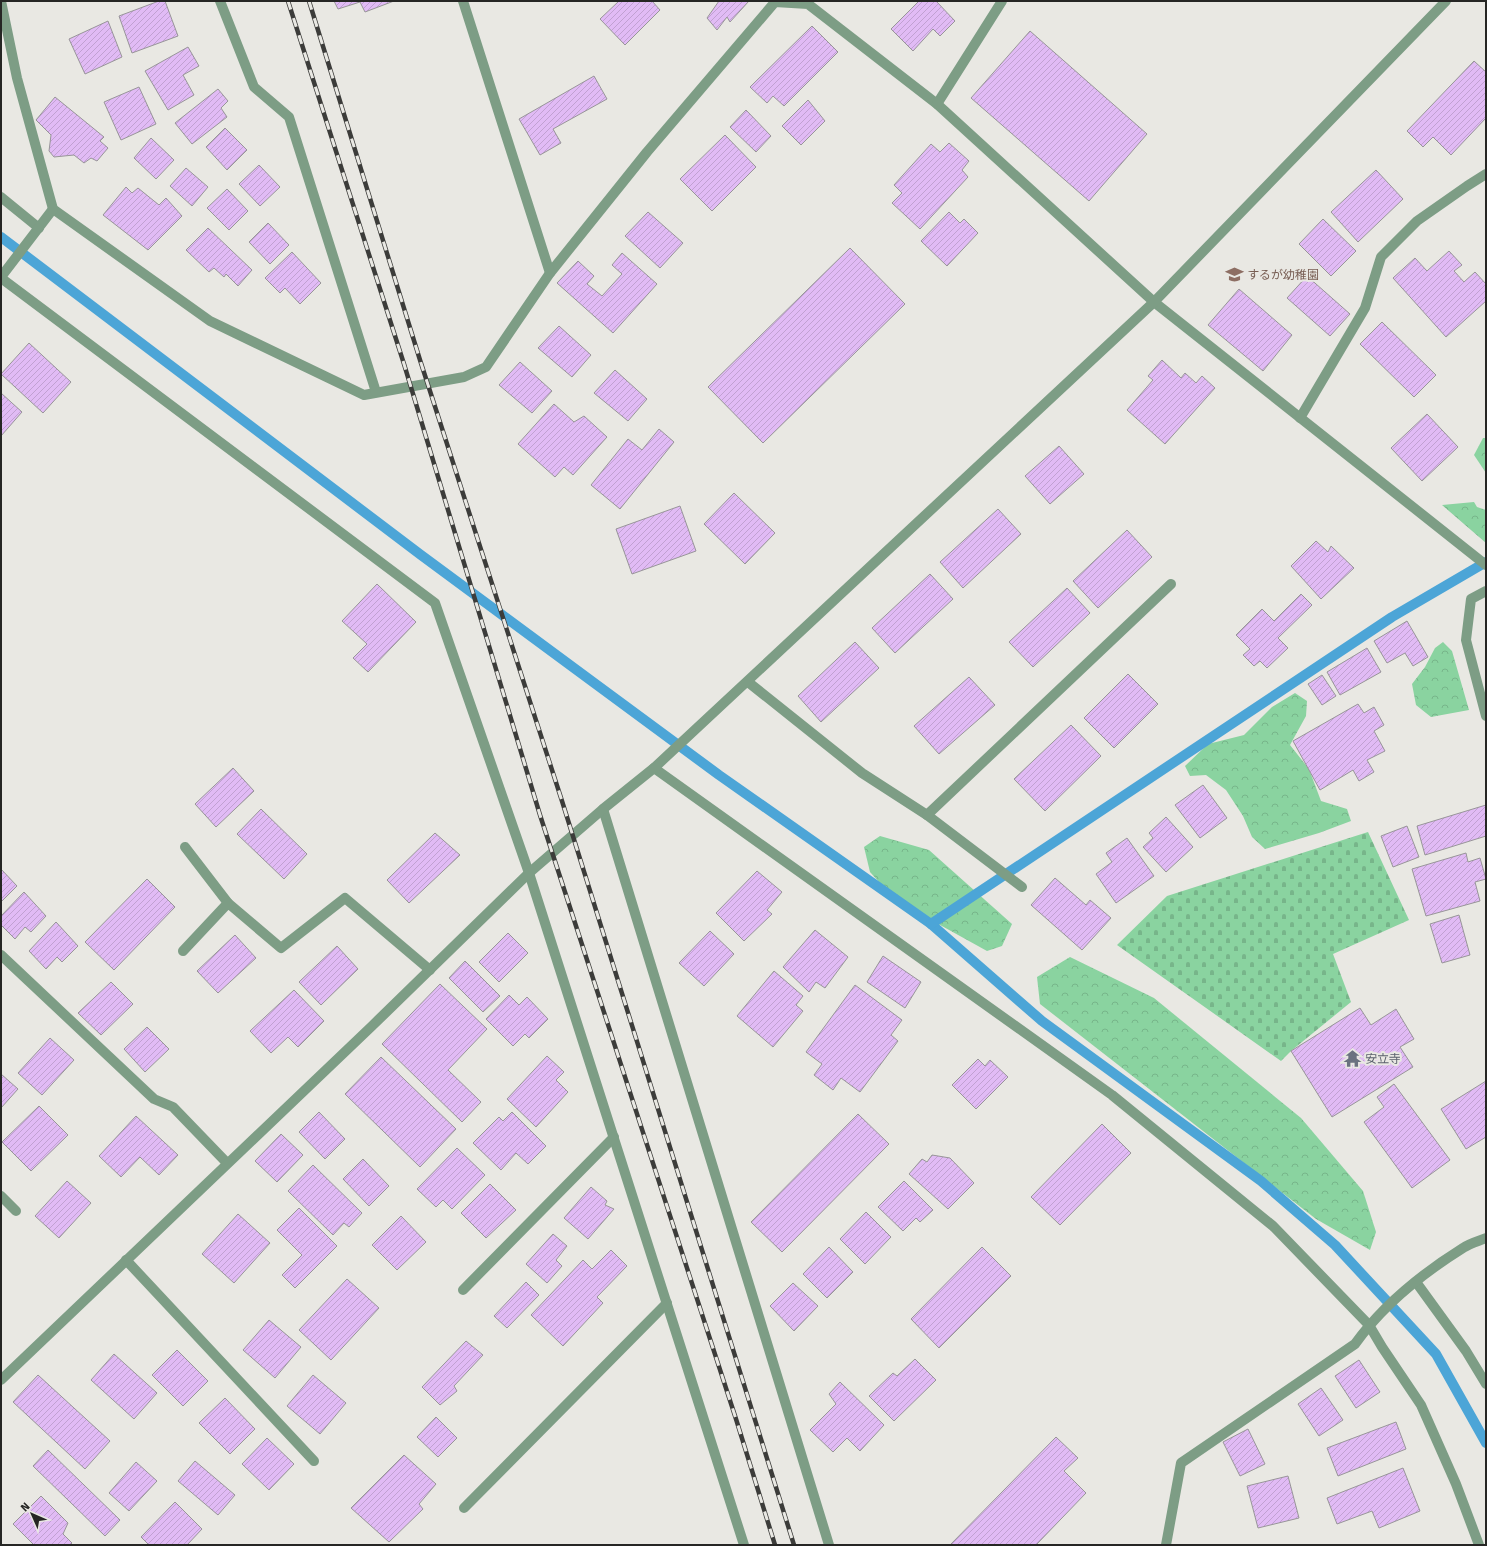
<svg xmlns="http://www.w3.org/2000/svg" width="1487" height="1546" font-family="'Fira Sans','Noto Sans JP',sans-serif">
  <defs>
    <pattern id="forest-crowns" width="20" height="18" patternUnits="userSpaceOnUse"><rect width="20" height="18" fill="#8ad3a0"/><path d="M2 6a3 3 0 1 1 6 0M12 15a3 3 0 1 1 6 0" fill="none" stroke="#77b58a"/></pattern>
    <pattern id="cemetery-stones" width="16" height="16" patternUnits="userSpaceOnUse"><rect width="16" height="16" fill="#8ad3a0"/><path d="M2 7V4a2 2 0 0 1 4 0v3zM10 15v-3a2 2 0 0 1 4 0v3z" fill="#77b58a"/></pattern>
    <pattern id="building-hatch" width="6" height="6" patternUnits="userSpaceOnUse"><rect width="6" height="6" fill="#e1bbf5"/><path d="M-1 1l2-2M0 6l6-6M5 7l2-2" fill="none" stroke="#c1a1d2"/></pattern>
  </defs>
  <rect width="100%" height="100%" fill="#e9e8e3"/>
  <!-- forest -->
  <g fill="url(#forest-crowns)">
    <polygon points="1483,438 1486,438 1486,473 1474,455"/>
    <polygon points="1474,502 1477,507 1486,510 1486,543 1442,505"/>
    <polygon points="1443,642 1452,651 1469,710 1431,717 1416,705 1412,684 1425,667 1435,648"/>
    <polygon points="1295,693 1307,701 1306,716 1290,745 1309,769 1321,801 1347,809 1351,821 1319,833 1265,849 1252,837 1243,816 1226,790 1206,775 1190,776 1185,766 1208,744 1244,735 1272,707"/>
    <polygon points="880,836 929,850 1012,924 1002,946 987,951 895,900 870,872 864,847"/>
    <polygon points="1070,957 1154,998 1301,1118 1363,1191 1376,1232 1370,1250 1316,1219 1040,1004 1037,977"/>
  </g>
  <!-- cemetery -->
  <polygon fill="url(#cemetery-stones)" points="1368,832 1409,920 1333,954 1351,1002 1291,1051 1281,1061 1117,945 1167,896"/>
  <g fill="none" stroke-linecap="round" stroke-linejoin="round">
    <!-- stream -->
    <g stroke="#4ca5d7" stroke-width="10">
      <polyline points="1,237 421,555 597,685 719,775 931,924 1042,1021 1261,1181 1335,1245 1436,1354 1486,1443"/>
      <polyline points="931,924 1392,617 1486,562"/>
    </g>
  </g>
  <!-- building -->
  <g fill="url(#building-hatch)" stroke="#989599">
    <polygon points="159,1 165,1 178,36 132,53 119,16"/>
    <polygon points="334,1 394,1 365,12 360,2 338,9"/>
    <polygon points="619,1 652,1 660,10 625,45 600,19"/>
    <polygon points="719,1 749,1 730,22 727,17 717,30 707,18"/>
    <polygon points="919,1 936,1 955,21 940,36 933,29 913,51 891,29"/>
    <polygon points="108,21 122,57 85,74 69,39"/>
    <polygon points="812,26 838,52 784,106 773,96 767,103 750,87"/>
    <polygon points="1030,31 1147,134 1089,201 971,98"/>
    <polygon points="188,47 199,66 183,75 194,95 168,110 145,71"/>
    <polygon points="1474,61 1486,72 1486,118 1451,155 1433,137 1423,147 1407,131"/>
    <polygon points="594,76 607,99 553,129 561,143 540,155 519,119"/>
    <polygon points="139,87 156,124 121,140 104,102"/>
    <polygon points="218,89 228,101 221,108 227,117 192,144 175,123"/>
    <polygon points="55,97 104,137 100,141 108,148 97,161 91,158 84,163 74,155 54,157 49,151 51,135 36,120"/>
    <polygon points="808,100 825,121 801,145 782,126"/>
    <polygon points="746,110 771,136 756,152 730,127"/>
    <polygon points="225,128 247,150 227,170 206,147"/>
    <polygon points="725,135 756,167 712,211 680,179"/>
    <polygon points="151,138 174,160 156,179 134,158"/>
    <polygon points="949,143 969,161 962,170 968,177 920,229 892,203 902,193 894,185 931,144 940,152"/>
    <polygon points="259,165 280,187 260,206 239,184"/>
    <polygon points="186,168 208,187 192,206 170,186"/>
    <polygon points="1376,170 1403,199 1358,242 1331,212"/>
    <polygon points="126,187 132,193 138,188 159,205 166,198 182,216 148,250 103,215"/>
    <polygon points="227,189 248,211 229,230 207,208"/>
    <polygon points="648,212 683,243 660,268 625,236"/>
    <polygon points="949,212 960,223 964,219 978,233 947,266 921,241"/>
    <polygon points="1323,219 1356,251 1331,276 1299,244"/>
    <polygon points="268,223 289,245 270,264 249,242"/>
    <polygon points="208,228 252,270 238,286 226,274 224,277 214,268 209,272 186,250"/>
    <polygon points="850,248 905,304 763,443 708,387"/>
    <polygon points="1449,251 1462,265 1454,271 1464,282 1475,272 1486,284 1486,301 1446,337 1393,278 1415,258 1427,271"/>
    <polygon points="292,252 321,283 300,304 285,288 280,293 265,278"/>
    <polygon points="622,253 657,284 613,333 557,283 578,261 594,276 587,284 602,296 622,274 612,265"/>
    <polygon points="1307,276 1350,314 1330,336 1287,298"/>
    <polygon points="1239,289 1292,335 1263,371 1208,325"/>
    <polygon points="1382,322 1436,375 1414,397 1360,344"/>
    <polygon points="559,326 591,355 572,377 538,348"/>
    <polygon points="29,343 71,382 43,413 1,374"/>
    <polygon points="1162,360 1181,378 1185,373 1196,383 1202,376 1215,388 1165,444 1127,410 1153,380 1148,376"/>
    <polygon points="520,362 552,391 532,413 499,385"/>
    <polygon points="615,370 647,399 628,421 594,393"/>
    <polygon points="1,393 22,412 1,436"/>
    <polygon points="554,404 574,422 584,416 607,437 573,475 564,467 555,477 518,444"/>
    <polygon points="1427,414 1458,447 1422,481 1391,448"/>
    <polygon points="659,429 674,442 620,509 591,485 628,439 642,450"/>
    <polygon points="1059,446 1084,474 1050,504 1025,476"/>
    <polygon points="734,493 775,533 745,564 704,524"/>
    <polygon points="680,506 696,551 632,574 616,529"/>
    <polygon points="998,509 1021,534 963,588 940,562"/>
    <polygon points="1127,530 1152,557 1098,608 1073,581"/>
    <polygon points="1316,541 1328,552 1331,546 1354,568 1321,599 1291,566"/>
    <polygon points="930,574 953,599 895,653 872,628"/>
    <polygon points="377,584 416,622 368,672 353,658 367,644 342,621"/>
    <polygon points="1067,588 1090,613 1033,667 1009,642"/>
    <polygon points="1301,594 1312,605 1278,638 1288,648 1267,668 1260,661 1254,666 1243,655 1250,649 1236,635 1262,609 1274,621"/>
    <polygon points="1407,621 1428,657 1413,666 1405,653 1387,663 1374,641"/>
    <polygon points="855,642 879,668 821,722 798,696"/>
    <polygon points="1367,648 1381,672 1340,695 1327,672"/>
    <polygon points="1128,674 1158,704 1114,748 1084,718"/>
    <polygon points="1322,675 1336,696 1322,705 1308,684"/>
    <polygon points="969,677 995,705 939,754 914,726"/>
    <polygon points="1358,704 1364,713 1374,707 1384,725 1374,731 1385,751 1367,760 1374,772 1359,781 1353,770 1320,790 1293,741"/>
    <polygon points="1071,725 1101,756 1045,811 1014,779"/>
    <polygon points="233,768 254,791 216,827 195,804"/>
    <polygon points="1203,785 1227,818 1200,838 1175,805"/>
    <polygon points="1486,805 1486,836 1425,855 1417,826"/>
    <polygon points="261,809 307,854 284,879 237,834"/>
    <polygon points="1166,817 1193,847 1166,872 1143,847 1153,838 1149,833"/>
    <polygon points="1407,826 1419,857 1393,867 1381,836"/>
    <polygon points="435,833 460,855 409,903 387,880"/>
    <polygon points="1127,838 1154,876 1116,903 1096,874 1112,862 1106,853"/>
    <polygon points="1466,853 1468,862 1480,858 1486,879 1475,882 1480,901 1426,916 1412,869"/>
    <polygon points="1,869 17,886 1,902"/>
    <polygon points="757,871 782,892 767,910 772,914 744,941 716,913"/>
    <polygon points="1055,878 1086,905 1090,900 1111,918 1082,950 1031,905"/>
    <polygon points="147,879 175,907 114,970 85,942"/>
    <polygon points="24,892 46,916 31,932 25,927 15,939 1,925 1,916"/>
    <polygon points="1459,915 1470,955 1442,963 1430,924"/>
    <polygon points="56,922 78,946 62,962 57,957 46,969 29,951"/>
    <polygon points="815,930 848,957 825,988 816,982 809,992 783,967"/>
    <polygon points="710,931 734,954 704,986 679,963"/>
    <polygon points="508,933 528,953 499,982 479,962"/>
    <polygon points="235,935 256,958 218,993 197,971"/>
    <polygon points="337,946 358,969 321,1005 299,982"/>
    <polygon points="883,956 921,982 905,1008 867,982"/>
    <polygon points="465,961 500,996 483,1012 449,978"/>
    <polygon points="774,971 803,996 796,1005 803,1011 773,1047 737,1016"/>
    <polygon points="111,982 133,1004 101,1035 78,1013"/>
    <polygon points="440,984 487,1029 448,1070 481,1102 462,1122 382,1044"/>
    <polygon points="855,985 902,1020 891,1035 898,1041 860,1092 841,1078 833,1090 814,1075 822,1064 806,1052"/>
    <polygon points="294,990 324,1021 298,1047 288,1037 271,1053 250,1031"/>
    <polygon points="509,995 519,1005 527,997 548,1019 529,1038 525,1034 513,1046 486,1019"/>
    <polygon points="1360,1008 1371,1025 1396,1009 1414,1039 1400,1047 1413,1067 1332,1117 1291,1051"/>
    <polygon points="147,1027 169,1049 145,1072 124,1049"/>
    <polygon points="50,1038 74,1060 42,1095 18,1073"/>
    <polygon points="547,1056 564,1072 556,1080 568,1092 536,1127 507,1099"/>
    <polygon points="381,1057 456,1129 420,1167 345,1094"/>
    <polygon points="978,1059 985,1066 990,1060 1008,1077 976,1109 952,1085"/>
    <polygon points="1,1074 18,1089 1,1108"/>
    <polygon points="1486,1081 1486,1137 1466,1149 1441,1109"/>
    <polygon points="1394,1084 1450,1160 1412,1188 1364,1122 1384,1107 1377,1097"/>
    <polygon points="39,1106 68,1135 31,1171 2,1142"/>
    <polygon points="319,1112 345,1139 325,1159 299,1132"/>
    <polygon points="512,1112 546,1146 528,1164 516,1153 501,1170 473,1143 499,1117 503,1121"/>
    <polygon points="858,1114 889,1144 782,1252 751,1222"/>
    <polygon points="136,1116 178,1155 159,1175 140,1157 121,1177 99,1156"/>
    <polygon points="1102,1124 1131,1153 1060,1225 1031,1197"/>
    <polygon points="281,1134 303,1155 277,1182 255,1161"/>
    <polygon points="457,1148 485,1175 452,1209 443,1200 436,1207 417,1189"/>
    <polygon points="932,1155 950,1158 974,1183 948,1209 909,1174 922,1159 927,1162"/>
    <polygon points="363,1159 389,1186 369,1206 343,1179"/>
    <polygon points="313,1165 362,1213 349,1227 344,1223 333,1235 288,1191"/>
    <polygon points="67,1181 91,1203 59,1238 35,1216"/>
    <polygon points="904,1181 933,1210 920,1222 916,1218 903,1231 878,1207"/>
    <polygon points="490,1184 516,1210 486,1238 461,1213"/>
    <polygon points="591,1187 607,1201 605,1205 614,1209 588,1239 564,1218"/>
    <polygon points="299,1208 337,1246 295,1288 282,1275 302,1255 277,1230"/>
    <polygon points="866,1212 891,1237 865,1264 840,1239"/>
    <polygon points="238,1214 270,1243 234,1283 202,1254"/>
    <polygon points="401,1216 426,1242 397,1270 372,1245"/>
    <polygon points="553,1234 567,1246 556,1260 562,1266 547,1283 526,1264"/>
    <polygon points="829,1247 853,1272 827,1298 803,1274"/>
    <polygon points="982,1247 1011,1276 939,1348 911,1319"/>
    <polygon points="611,1250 627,1266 597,1297 603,1303 563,1346 531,1315 583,1260 592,1269"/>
    <polygon points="347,1279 379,1308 331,1360 299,1330"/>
    <polygon points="526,1282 539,1295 507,1328 494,1316"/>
    <polygon points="793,1283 818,1306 794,1331 770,1306"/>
    <polygon points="269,1320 301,1347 275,1378 243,1350"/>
    <polygon points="466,1341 483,1355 454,1386 457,1391 440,1405 422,1387"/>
    <polygon points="177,1350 208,1381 183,1406 152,1375"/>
    <polygon points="114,1354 157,1393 134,1419 91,1380"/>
    <polygon points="915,1359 936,1380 894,1421 869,1396 893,1373 897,1376"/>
    <polygon points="1359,1360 1380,1392 1356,1408 1335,1376"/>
    <polygon points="38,1375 110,1441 85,1469 13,1402"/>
    <polygon points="313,1375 346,1403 320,1434 287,1406"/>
    <polygon points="840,1382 884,1425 860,1451 847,1438 833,1452 810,1430 836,1404 829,1394"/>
    <polygon points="1321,1388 1343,1420 1319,1436 1298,1404"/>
    <polygon points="225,1398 255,1429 230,1454 199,1423"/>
    <polygon points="436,1417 457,1438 438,1457 417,1437"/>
    <polygon points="1396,1422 1406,1449 1338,1476 1327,1448"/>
    <polygon points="1248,1429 1265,1464 1240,1476 1223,1442"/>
    <polygon points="1056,1437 1078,1458 1064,1471 1086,1493 1036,1545 950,1545"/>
    <polygon points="267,1438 294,1464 269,1490 242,1464"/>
    <polygon points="48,1450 120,1520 105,1536 33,1466"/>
    <polygon points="404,1455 436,1484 419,1504 423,1509 389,1542 351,1508"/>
    <polygon points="195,1461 235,1495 218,1515 178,1481"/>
    <polygon points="136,1462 157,1481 129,1511 109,1493"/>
    <polygon points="1403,1468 1420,1511 1379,1528 1372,1511 1337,1524 1327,1498"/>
    <polygon points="1288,1476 1299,1518 1258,1528 1247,1486"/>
    <polygon points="41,1496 68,1523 63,1534 72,1543 70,1545 34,1545 13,1524"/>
    <polygon points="175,1502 202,1529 187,1545 149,1545 141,1537"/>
  </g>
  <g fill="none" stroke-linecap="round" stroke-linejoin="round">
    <!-- minor -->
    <g stroke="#7d9d85" stroke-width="10">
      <polyline points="1,1 17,78 53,209 210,321 364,395 464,377 486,367 550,273 647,152 775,2 808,4 937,104 1154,302 1486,565"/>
      <polyline points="220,1 254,87 289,117 376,392"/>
      <polyline points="463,1 550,273"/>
      <polyline points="937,104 1002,1"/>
      <polyline points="1,197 39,228"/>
      <polyline points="1,277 53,209"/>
      <polyline points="1,278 435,603 529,873 744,1545"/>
      <polyline points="1300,418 1365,308 1381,257 1417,221 1467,186 1486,174"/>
      <polyline points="1486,591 1471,599 1466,640 1486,716"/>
      <polyline points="748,682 862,773 927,815 1022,887"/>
      <polyline points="654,768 1112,1095 1273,1226 1369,1325 1382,1347 1421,1405 1456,1484 1479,1545"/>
      <polyline points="603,809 829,1545"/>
      <polyline points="927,815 1171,584"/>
      <polyline points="185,847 228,903"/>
      <polyline points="183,951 228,903 281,948 345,898 430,970"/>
      <polyline points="1,955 154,1099 173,1107 227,1163"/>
      <polyline points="1,1196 16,1211"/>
      <polyline points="126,1260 314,1461"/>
      <polyline points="1416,1282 1466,1351 1486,1384"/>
      <polyline points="463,1290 614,1137"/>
      <polyline points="1,1380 372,1026 529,873 603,809 654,768 1154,302 1446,1"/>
      <polyline points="464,1508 667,1303"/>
      <path d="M1166,1545L1181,1463L1355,1344C1383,1305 1423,1273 1463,1248C1470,1243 1479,1241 1486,1238"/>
    </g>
    <defs>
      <g id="rail">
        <polyline points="288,1 404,364 540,815 736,1419 775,1545"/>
        <polyline points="309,1 420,360 562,801 794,1545"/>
      </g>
    </defs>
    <!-- rail casing -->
    <use href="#rail" stroke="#3c3c3a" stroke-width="4.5"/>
    <!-- rail -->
    <use href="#rail" stroke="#e9e8e3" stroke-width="3" stroke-dasharray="9" stroke-linecap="butt"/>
  </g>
  <!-- icons -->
  <defs>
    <symbol id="school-bare" viewBox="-9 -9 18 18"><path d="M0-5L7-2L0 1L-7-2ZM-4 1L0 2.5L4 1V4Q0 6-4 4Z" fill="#8d6e63" stroke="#e9e8e3" stroke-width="2.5" paint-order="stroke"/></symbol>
    <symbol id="temple-bare" viewBox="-9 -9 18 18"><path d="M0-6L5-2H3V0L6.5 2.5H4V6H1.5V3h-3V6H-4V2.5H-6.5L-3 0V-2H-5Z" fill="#6b7280" stroke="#e9e8e3" stroke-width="2.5" paint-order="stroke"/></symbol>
  </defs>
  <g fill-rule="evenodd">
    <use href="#school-bare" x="1222" y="262" width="25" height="25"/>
    <use href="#temple-bare" x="1340" y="1046" width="25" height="25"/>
  </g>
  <g text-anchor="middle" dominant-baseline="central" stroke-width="4" stroke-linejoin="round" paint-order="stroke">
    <!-- education labels -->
    <g font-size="12" fill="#785e54" stroke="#e9e8e3" text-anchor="start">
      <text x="1247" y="275">するが幼稚園</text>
    </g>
    <!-- worship labels -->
    <g font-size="12" fill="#5b616d" stroke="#e9e8e3" text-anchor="start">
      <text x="1365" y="1059">安立寺</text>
    </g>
  </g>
  <!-- border -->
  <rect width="1487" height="1546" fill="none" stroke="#262624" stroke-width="4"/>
  <!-- north arrow -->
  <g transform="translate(32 1514) rotate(315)" stroke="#e9e8e3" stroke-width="3" paint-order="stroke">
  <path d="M0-3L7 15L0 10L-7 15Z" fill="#262624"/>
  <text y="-6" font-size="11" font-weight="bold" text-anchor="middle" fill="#262624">N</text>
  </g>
</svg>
